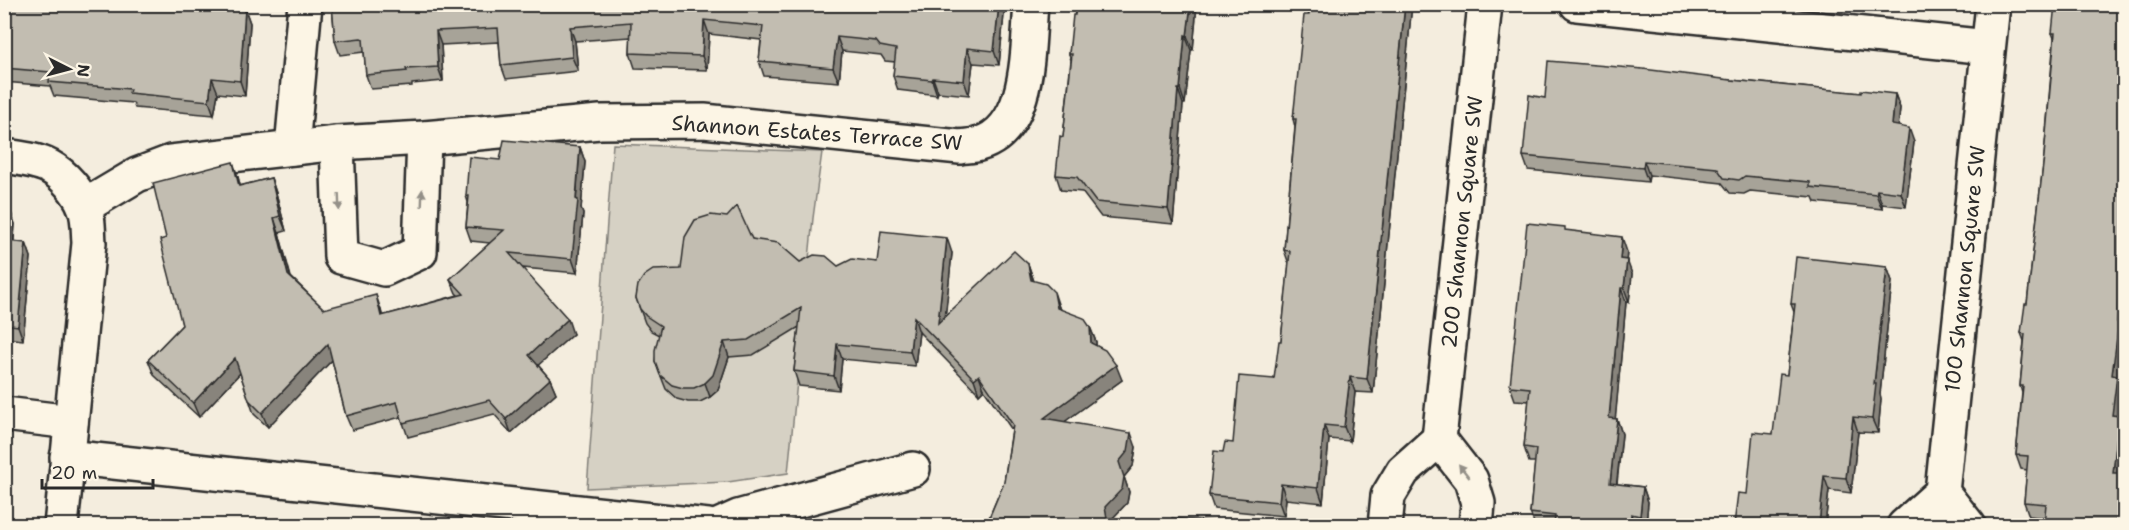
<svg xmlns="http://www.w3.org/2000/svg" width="2129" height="530" font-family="'Shantell Sans',sans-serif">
  <rect width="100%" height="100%" fill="#f4edde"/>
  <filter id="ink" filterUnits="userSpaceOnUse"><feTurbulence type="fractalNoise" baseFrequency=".0167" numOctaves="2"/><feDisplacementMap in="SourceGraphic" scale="12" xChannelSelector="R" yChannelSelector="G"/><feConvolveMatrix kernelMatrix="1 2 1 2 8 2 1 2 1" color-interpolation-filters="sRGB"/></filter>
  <g filter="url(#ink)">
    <!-- green -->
    <polygon fill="#d6d1c4" stroke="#807e78" stroke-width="1.5" points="613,144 822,152 813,218 788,473 728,482 587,488"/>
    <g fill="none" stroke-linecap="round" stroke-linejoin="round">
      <defs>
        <g id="minor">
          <polyline points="1577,4 1988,47"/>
          <polyline points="337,143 341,257 384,269 420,252 424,138"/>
          <polyline points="292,148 305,4"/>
          <path d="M4,156C19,158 37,160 50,167C63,174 79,192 84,206C89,217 88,231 89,243L61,526"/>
          <path d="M85,206L137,175L171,162L337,143L424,138L600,122L704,121L960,147C966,146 973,146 979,144C1031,129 1027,48 1031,4"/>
          <polyline points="4,414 71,422"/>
          <polyline points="1439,439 1485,4"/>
          <polyline points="67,457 708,526"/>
          <polyline points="1942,492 1993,4"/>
          <polyline points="718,526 738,517 913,469"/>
          <polyline points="1385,526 1388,496 1403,471 1439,439 1471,480 1478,503 1476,526"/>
          <polyline points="1904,526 1942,492 1969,526"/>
        </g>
      </defs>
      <!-- minor casing -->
      <use href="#minor" stroke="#2b2b2b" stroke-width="38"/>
      <!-- minor -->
      <use href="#minor" stroke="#fcf5e5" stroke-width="33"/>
    </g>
    <!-- wall -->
    <g fill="#a7a398" stroke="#2b2b2b" stroke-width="1.5">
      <polygon points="4,4 216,6 245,9 250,23 245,96 218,93 214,115 135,108 133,103 54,96 50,86 4,82"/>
      <polygon points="332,4 1005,4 999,65 973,63 969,95 938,92 937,95 898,90 893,76 895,62 885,61 881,55 842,51 839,82 764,76 759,61 761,40 709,34 707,70 635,68 630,53 631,37 575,41 578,71 506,79 501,65 499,42 441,45 443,81 412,84 412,86 371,89 366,75 364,52 340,55 335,41"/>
      <polygon points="1076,4 1197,4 1193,50 1191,50 1185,104 1183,104 1173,224 1101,217 1082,192 1061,190 1056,175 1063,137 1071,60 1069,54"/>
      <polygon points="1310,4 1412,4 1373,393 1355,392 1350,441 1329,439 1323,503 1286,499 1284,516 1214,509 1209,495 1223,452 1233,443 1274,379 1281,341 1289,264 1284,250 1295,127 1293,119"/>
      <polygon points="2124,4 2124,308 2123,332 2124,336 2118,380 2122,390 2119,416 2120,473 2124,520 2124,525 2044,525 2045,518 2029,516 2024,502 2027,470 2021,469 2016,455 2022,393 2020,386 2024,341 2021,333 2027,304 2044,156 2054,38 2052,33"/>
      <polygon points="1731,80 1861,93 1895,94 1900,108 1898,126 1914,142 1906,207 1882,204 1882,209 1815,202 1813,197 1750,191 1744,194 1730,193 1722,183 1649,175 1648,182 1528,170 1523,156 1545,98"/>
      <polygon points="580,147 585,162 581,209 583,214 577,273 522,268 573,334 538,365 550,379 556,393 511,433 494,414 408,437 401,417 352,430 346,416 332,360 268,427 254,414 240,373 199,417 154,375 148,360 182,325 166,238 238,177 240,186 271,178 276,193 286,231 279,233 291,277 324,309 381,310 382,316 458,295 456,293 450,279 490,243 471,241 466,227 468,202 466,196 500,160"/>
      <polygon points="4,209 10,210 15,224 14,241 26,243 31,257 23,340 4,338"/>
      <polygon points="1567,231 1627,252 1626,260 1632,274 1629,302 1626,302 1615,419 1617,419 1622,434 1617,484 1643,487 1648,502 1646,525 1535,525 1530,513 1535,462 1529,462 1524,447 1529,401 1515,400 1510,386"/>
      <polygon points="752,239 800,262 838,266 952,253 945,316 1028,264 1034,281 1059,307 1059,309 1090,327 1096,342 1096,345 1122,380 1064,422 1136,447 1133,466 1124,477 1129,492 1127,503 1110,521 1111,525 986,525 1004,482 1012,430 984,389 979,394 919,332 915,366 842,359 839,390 799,386 794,371 799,327 753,355 729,357 718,390 710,397 700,402 688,402 677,399 666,389 655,361 659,335 651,331 645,323 636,298 681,269"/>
      <polygon points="1887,267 1892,281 1880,394 1881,399 1878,433 1858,432 1851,493 1829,490 1825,525 1734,525 1773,434 1787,375 1794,312 1791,304"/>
    </g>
    <!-- shaded-wall -->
    <g fill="#88847c" stroke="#2b2b2b" stroke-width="1.5">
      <polygon points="999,4 1005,4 999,65 994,51"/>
      <polygon points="1191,4 1197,4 1193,50 1187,36"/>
      <polygon points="1405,4 1412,4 1373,393 1367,379"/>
      <polygon points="245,9 250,23 245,96 240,81"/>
      <polygon points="704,20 709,34 707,70 702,56"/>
      <polygon points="570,27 575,41 578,71 572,57"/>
      <polygon points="436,31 441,45 443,81 438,67"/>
      <polygon points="1185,35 1191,50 1185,104 1180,89"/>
      <polygon points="837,37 842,51 839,82 833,68"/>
      <polygon points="967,48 973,63 969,95 964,81"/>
      <polygon points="212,78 218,93 214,115 209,101"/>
      <polygon points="933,78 938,92 937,95 932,80"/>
      <polygon points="1178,89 1183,104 1173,224 1168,209"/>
      <polygon points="1895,94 1900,108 1897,140 1892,125"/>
      <polygon points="1909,128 1914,142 1906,207 1901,193"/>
      <polygon points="580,147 585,162 581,209 583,214 577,273 572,259"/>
      <polygon points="1644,161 1649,175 1648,182 1643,168"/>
      <polygon points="233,162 238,177 244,201 239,186"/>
      <polygon points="271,178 276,193 286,231 280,216"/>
      <polygon points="1877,190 1882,204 1882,209 1876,194"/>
      <polygon points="10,210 15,224 12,255 7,241"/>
      <polygon points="274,218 279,233 294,290 288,275"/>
      <polygon points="2124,234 2124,308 2123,332 2124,336 2118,380 2122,390 2117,430 2112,415 2112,375"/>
      <polygon points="1622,237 1627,252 1625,273 1620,259"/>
      <polygon points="947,238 952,253 943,338 938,323"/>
      <polygon points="26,243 31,257 23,340 18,326"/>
      <polygon points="1627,260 1632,274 1629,302 1624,288"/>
      <polygon points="1028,264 1033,279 1036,295 1031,280"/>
      <polygon points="1887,267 1892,281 1880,394 1881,399 1878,433 1872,419 1874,384"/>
      <polygon points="1621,288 1626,302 1614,433 1609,418"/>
      <polygon points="1054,292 1059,307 1062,322 1057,308"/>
      <polygon points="376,295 381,310 386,330 381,316"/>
      <polygon points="914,317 919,332 915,366 910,351"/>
      <polygon points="568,319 573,334 534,369 529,355"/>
      <polygon points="1090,327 1096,342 1096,357 1091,343"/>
      <polygon points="724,342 729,357 718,390 710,397 705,383"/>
      <polygon points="328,344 333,359 268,427 262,413"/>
      <polygon points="837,344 842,359 839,390 834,376"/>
      <polygon points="235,358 241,372 199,417 193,403"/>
      <polygon points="1116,365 1122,380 1049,433 1044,418"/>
      <polygon points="979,375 984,389 979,394 974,379"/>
      <polygon points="1350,377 1355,392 1350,441 1344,427"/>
      <polygon points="550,379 556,393 511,433 506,419"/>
      <polygon points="2119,416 2124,432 2119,487 2113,473"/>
      <polygon points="1853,417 1858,432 1851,493 1846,478"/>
      <polygon points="1617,419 1622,434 1615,498 1610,483"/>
      <polygon points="1324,425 1329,439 1323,503 1318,488"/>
      <polygon points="1131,433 1136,447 1133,466 1124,477 1129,492 1127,503 1110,521 1111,525 1108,525 1105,507 1119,462"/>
      <polygon points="2123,473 2124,479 2124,525 2117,525"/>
      <polygon points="1824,476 1829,490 1825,525 1819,525"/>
      <polygon points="1281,484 1286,499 1284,516 1279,502"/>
      <polygon points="1643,487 1648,502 1646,525 1644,525 1640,516"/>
      <polygon points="1631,514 1635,525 1630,525"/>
    </g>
    <!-- building -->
    <g fill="#c2bdb1" stroke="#2b2b2b" stroke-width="1.5">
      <polygon points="4,4 209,4 245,9 240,81 212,78 209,101 129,93 130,89 49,82 50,72 4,68"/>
      <polygon points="332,4 999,4 994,51 967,48 964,81 933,78 932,80 893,76 896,49 880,46 876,41 837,37 833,68 759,61 763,26 704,20 702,56 630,53 631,22 570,27 572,57 501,65 498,28 436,31 438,67 406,69 407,71 366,75 363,39 361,38 335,41"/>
      <polygon points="1076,4 1191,4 1187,36 1185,35 1180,89 1178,89 1168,209 1096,202 1077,177 1056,175 1060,136 1063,137 1072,54 1069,54 1073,15 1075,15"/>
      <polygon points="1310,4 1405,4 1367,379 1350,377 1344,427 1324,425 1318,488 1281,484 1279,502 1209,495 1214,451 1223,452 1225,442 1233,443 1239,376 1274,379 1279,341 1281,341 1290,251 1284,250 1296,119 1293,119 1304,15 1309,15"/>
      <polygon points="2055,4 2124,4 2124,234 2117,322 2119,322 2112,375 2117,376 2112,415 2119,416 2113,473 2123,473 2117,525 2044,525 2046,504 2024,502 2028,456 2016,455 2023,386 2020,386 2025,334 2021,333 2025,304 2027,304 2044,156 2055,33 2052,33"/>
      <polygon points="1548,61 1643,69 1731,80 1861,93 1861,90 1895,94 1892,125 1909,128 1901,193 1877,190 1876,194 1810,187 1810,182 1745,176 1739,180 1724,178 1717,168 1644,161 1643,168 1523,156 1529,95 1545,98"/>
      <polygon points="504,140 580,147 576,199 578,200 572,259 509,253 568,319 529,355 550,379 506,419 489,400 403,423 397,402 346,416 328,344 262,413 249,400 235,358 193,403 148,360 182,325 160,240 166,238 153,183 233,162 239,186 271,178 280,216 274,218 288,275 324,309 376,295 381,316 464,294 450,279 504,230 466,227 469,196 466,196 469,157 500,160"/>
      <polygon points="737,206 752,239 778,243 800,262 814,255 826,256 838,266 852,259 877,262 881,231 947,238 938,323 1014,251 1028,264 1031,280 1046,284 1054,292 1057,308 1084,318 1090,327 1091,343 1105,350 1116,365 1044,418 1131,433 1128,451 1119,462 1124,477 1122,489 1105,507 1108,525 986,525 1004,482 1013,425 979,375 974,379 914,317 910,351 837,344 834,376 794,371 801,308 748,340 724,342 713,375 705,383 694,388 683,388 672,385 660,375 655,361 655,350 661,326 646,316 640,309 636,298 638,285 644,276 653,270 681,269 685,237 695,220 711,215 727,217"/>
      <polygon points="4,209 10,210 7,241 26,243 18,326 4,324"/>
      <polygon points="1527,223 1565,227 1565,230 1622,237 1620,259 1627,260 1624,288 1621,288 1609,418 1617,419 1610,483 1643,487 1640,516 1631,514 1630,525 1554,525 1555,516 1530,513 1536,449 1524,447 1530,388 1510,386"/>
      <polygon points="1796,257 1887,267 1874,384 1876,384 1872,419 1853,417 1846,478 1824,476 1819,525 1734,525 1738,493 1747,494 1753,432 1773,434 1780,374 1787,375 1795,304 1791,304"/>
      <polygon points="1172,518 1217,522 1216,525 1171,525"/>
      <polygon points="118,520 138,523 141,525 118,525"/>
    </g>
    <!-- one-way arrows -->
    <defs><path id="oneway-solid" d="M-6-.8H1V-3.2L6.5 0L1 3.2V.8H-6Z" transform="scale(1.5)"/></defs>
    <g fill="#949088">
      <use href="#oneway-solid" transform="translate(422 198) rotate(-88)"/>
      <use href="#oneway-solid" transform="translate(339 202) rotate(88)"/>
      <use href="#oneway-solid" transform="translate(1464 471) rotate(-128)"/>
    </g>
  </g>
  <g text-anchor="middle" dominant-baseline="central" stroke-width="5" stroke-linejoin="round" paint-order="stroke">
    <!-- street labels -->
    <g font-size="21" fill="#2b2b2b" stroke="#fcf5e5">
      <text transform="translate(817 133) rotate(4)">Shannon Estates Terrace SW</text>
      <text transform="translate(1462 222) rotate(-84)">200 Shannon Square SW</text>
      <text transform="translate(1965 269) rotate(-84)">100 Shannon Square SW</text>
    </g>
  </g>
  <!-- margin -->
  <rect width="2129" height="530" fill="none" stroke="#fcf5e5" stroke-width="24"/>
  <rect x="12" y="12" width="2105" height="506" fill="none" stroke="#2b2b2b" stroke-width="2" filter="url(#ink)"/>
  <!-- north arrow -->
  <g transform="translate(69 69) rotate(96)" stroke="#fcf5e5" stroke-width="4.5" paint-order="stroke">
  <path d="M0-4.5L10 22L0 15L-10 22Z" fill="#2b2b2b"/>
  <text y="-9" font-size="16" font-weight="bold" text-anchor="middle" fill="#2b2b2b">N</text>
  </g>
  <!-- scale -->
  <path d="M42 479v9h111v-9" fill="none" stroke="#2b2b2b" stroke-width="3"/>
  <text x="51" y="479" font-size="18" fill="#2b2b2b" stroke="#fcf5e5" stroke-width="4.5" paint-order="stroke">20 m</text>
</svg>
